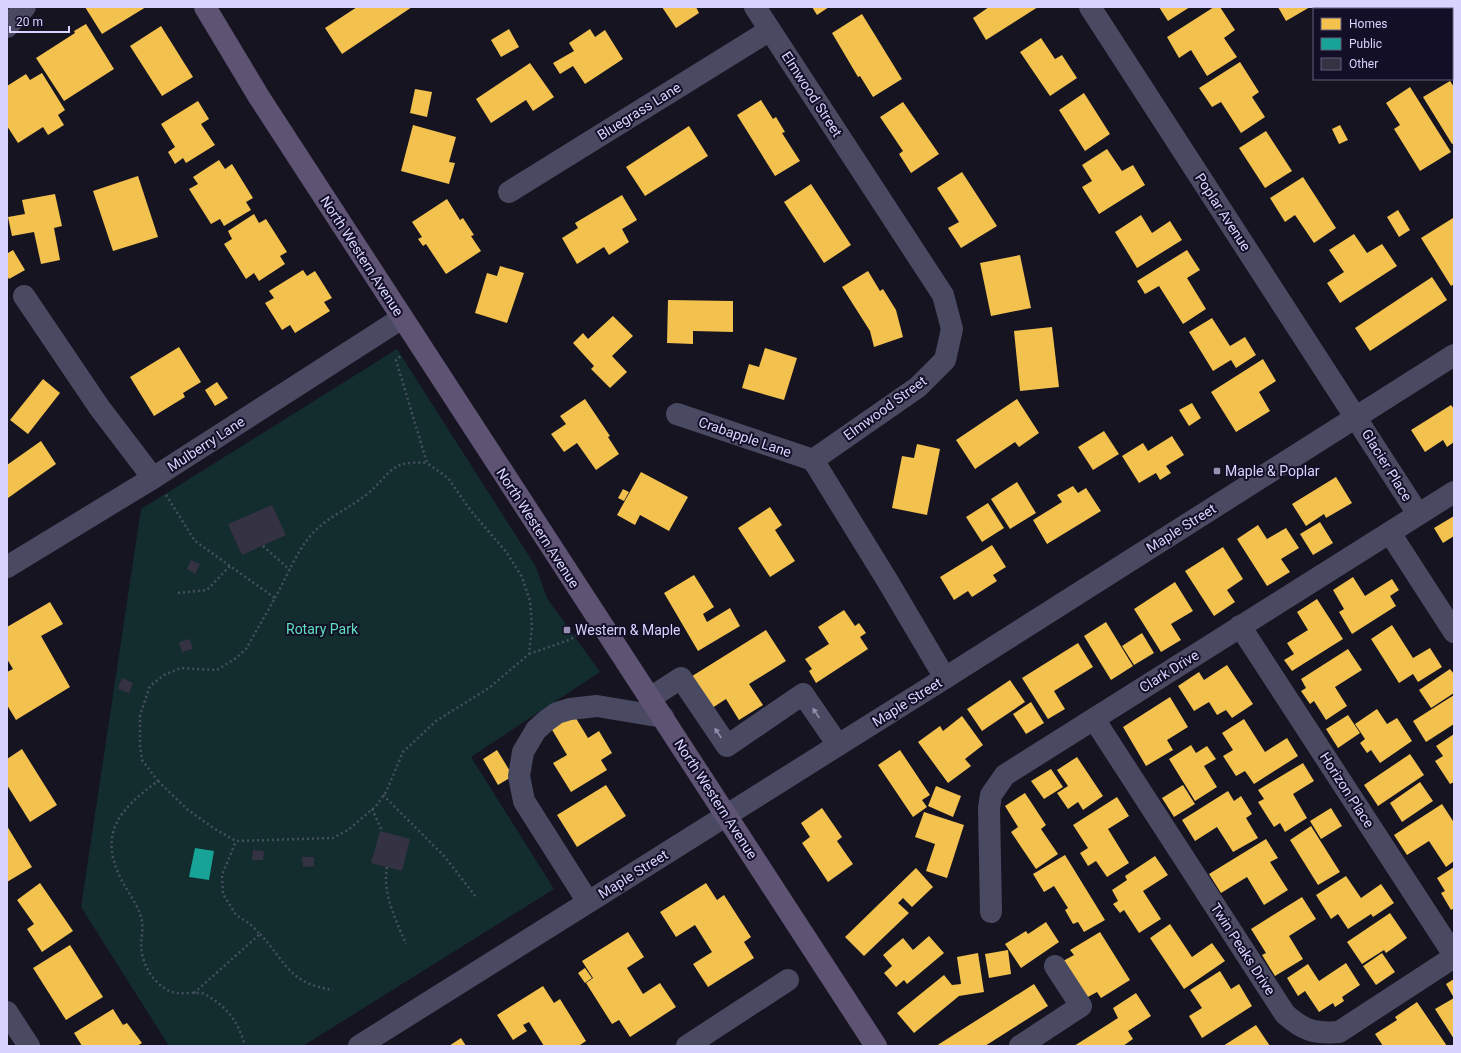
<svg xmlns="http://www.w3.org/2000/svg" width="1461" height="1053" font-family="Roboto,sans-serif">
  <rect width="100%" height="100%" fill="#161421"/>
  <!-- green -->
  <polygon fill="#132c2d" points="397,349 536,567 547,598 600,672 471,757 554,889 303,1046 169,1046 81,907 141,509"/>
  <!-- homes -->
  <g fill="#f2c14e">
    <polygon points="85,7 146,7 102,34"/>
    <polygon points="357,7 412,7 342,54 325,28"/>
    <polygon points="662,7 696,7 699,13 676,28"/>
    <polygon points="812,7 829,7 817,15"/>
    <polygon points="989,7 1038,7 986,40 973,18"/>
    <polygon points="1159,7 1190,7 1168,21"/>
    <polygon points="1214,7 1220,7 1235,30 1224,38 1237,57 1207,76 1191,50 1179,58 1167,37"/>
    <polygon points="1278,7 1310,7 1286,21"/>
    <polygon points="1347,7 1397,7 1399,9 1348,9"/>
    <polygon points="862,14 902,79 873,97 860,76 858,77 832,33"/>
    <polygon points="86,24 114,69 64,101 36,58 75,33 74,31"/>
    <polygon points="161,26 193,77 162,96 130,46"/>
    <polygon points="509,29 519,47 501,57 491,40"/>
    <polygon points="590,29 595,37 605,30 623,59 585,84 573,66 560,74 553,63 574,51 569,43"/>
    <polygon points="1041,38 1055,59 1062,55 1077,78 1050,96 1020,52"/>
    <polygon points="1240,62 1259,92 1252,97 1265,117 1241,133 1221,102 1212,107 1199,88"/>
    <polygon points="530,63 554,97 533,111 526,100 491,123 476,99"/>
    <polygon points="42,73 65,110 58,115 64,125 48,135 43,127 18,143 7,126 7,86 26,74 30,80"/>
    <polygon points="1450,81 1454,87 1454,143 1452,144 1423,97"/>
    <polygon points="1410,87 1451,152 1420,171 1394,129 1400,125 1386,103"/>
    <polygon points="415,89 432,92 427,117 410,113"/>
    <polygon points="1084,93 1110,134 1085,151 1059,110"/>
    <polygon points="761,100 773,119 776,117 785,132 782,133 800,161 775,176 737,115"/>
    <polygon points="198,101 209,119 201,124 215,145 186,163 183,158 175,164 168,152 175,147 161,124"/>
    <polygon points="903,102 939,154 911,173 899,154 903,151 880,117"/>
    <polygon points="413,125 456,137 449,162 455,163 449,184 401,171"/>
    <polygon points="1340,125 1348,140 1339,144 1332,129"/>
    <polygon points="689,126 708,156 645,196 626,167"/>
    <polygon points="1266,131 1292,171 1265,188 1239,148"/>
    <polygon points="1107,149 1122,171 1133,165 1145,185 1099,214 1082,187 1092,181 1082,165"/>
    <polygon points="219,160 225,169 232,164 253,198 246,202 251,210 224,226 220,219 211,224 189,189 198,184 193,177"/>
    <polygon points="962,172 997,226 961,248 948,228 959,222 937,188"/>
    <polygon points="138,176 158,237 113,251 93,191"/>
    <polygon points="1303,177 1336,228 1314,243 1295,215 1285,222 1270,198"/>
    <polygon points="811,184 851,245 824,263 784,202"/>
    <polygon points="55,194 62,226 54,228 60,260 41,264 34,232 12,236 8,217 25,214 22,200"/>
    <polygon points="622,195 637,220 622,229 629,242 609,255 604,247 577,264 562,238 578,228 575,223"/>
    <polygon points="447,199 460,220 463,218 474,235 471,236 481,251 446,274 426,244 423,246 418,239 422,237 412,222"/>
    <polygon points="1398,210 1410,230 1399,237 1387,217"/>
    <polygon points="254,214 259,223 266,219 287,252 280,256 285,264 259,281 254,273 246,279 224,244 232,239 228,231"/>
    <polygon points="1141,215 1152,233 1170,221 1182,240 1137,268 1115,232"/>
    <polygon points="1453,218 1454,284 1451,286 1421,238"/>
    <polygon points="1354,234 1367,253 1382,244 1397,266 1340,303 1327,283 1344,272 1329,250"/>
    <polygon points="13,250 25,270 9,279 7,276 7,251 8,253"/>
    <polygon points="1187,250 1200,270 1187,278 1206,309 1183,324 1159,286 1145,294 1137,281"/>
    <polygon points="1020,255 1031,308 991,316 980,263"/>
    <polygon points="500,266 524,273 507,323 475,313 487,273 497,276"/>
    <polygon points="303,270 307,276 315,271 332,298 324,302 330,311 295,333 290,325 282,330 265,303 274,298 269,291"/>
    <polygon points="868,271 880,291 883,289 896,310 903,337 874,347 870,331 842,287"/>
    <polygon points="1432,277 1447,300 1370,351 1355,328"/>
    <polygon points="668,300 733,301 733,332 693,331 693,344 667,343"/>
    <polygon points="613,316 633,336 612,356 627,372 610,388 591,369 594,366 573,343 583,333 588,339"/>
    <polygon points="1212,318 1230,346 1245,337 1256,355 1236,368 1231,360 1213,371 1189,332"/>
    <polygon points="1052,327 1059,387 1020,391 1014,331"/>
    <polygon points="179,347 201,382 183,393 185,397 154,416 130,377"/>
    <polygon points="765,348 797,358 784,400 742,388 749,364 759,367"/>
    <polygon points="1263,359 1276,381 1259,392 1270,411 1236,432 1211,392"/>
    <polygon points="43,379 60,393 28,434 10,420"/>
    <polygon points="217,382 228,398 215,406 205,390"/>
    <polygon points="585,399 610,436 608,437 619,454 596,470 577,443 564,452 551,434 566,424 560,416"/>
    <polygon points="1017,399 1039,433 1019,447 1015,442 975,469 956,440"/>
    <polygon points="1192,403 1201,418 1189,426 1179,410"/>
    <polygon points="1451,405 1454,409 1454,442 1447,447 1443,440 1425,452 1411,430"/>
    <polygon points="1104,431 1119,454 1093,470 1078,447"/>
    <polygon points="1172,436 1184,455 1166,466 1171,473 1160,480 1156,473 1139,483 1122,456 1143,443 1148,451"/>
    <polygon points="41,441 56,464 8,498 7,465"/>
    <polygon points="917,444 940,449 927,515 892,508 902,456 914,458"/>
    <polygon points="641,472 688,497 669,531 640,515 635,525 617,515"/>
    <polygon points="1336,477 1352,503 1326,518 1324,514 1306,526 1292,504"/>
    <polygon points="1017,482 1036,513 1010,529 991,499"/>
    <polygon points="1073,486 1078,493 1086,488 1101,511 1047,544 1033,520 1062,502 1057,495"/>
    <polygon points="623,489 629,492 624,501 618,498"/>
    <polygon points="988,503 1004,528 982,542 966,517"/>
    <polygon points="770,507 782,525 775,530 795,561 770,577 738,528"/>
    <polygon points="1454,516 1454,536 1443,543 1434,528"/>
    <polygon points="1320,522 1333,543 1313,555 1300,534"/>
    <polygon points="1258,525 1267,539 1286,528 1299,548 1281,559 1290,572 1267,586 1237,539"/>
    <polygon points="992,545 1006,567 993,575 997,581 972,597 968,591 954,600 940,577"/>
    <polygon points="1223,547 1243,579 1227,590 1235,602 1214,616 1185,571"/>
    <polygon points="694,575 714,607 703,614 707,622 730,608 740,626 698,651 664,593"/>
    <polygon points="1353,577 1365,596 1392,579 1399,590 1390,596 1396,606 1352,634 1339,612 1344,609 1333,590"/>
    <polygon points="1175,582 1193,611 1171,624 1181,640 1161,652 1134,609"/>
    <polygon points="1317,599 1343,639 1292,671 1284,660 1294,654 1287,643 1308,630 1297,612"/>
    <polygon points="50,602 63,624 41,636 70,687 16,720 7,705 7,672 13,669 7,659 7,627"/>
    <polygon points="844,610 855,626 859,623 866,633 860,637 868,649 816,683 809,671 812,669 805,659 829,644 818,627"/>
    <polygon points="1106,622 1133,666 1111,680 1084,636"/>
    <polygon points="1392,625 1413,658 1430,648 1442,667 1418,682 1413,674 1399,683 1371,639"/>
    <polygon points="766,630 786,661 749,684 763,705 739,720 726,699 709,710 689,678"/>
    <polygon points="1142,633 1154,653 1134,665 1122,646"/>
    <polygon points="1078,643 1093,667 1054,691 1065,709 1048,719 1022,678"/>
    <polygon points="1348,649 1362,670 1335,687 1347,706 1326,720 1314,701 1310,704 1301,691 1306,688 1301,679"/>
    <polygon points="1227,665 1253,704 1232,718 1226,710 1217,715 1209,702 1194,711 1178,686 1199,672 1204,680"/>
    <polygon points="1450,669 1454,674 1454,693 1431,708 1419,690"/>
    <polygon points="1010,680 1025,702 982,731 967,709"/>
    <polygon points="1454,695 1454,724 1426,742 1413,721"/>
    <polygon points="1170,697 1188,727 1167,740 1173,750 1146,766 1123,727"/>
    <polygon points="1031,702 1044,723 1026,734 1013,714"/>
    <polygon points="1377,709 1387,724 1397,718 1412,741 1380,763 1371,750 1367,753 1360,743 1365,739 1355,724"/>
    <polygon points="574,715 588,738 599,731 612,753 601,760 607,770 571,792 553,763 567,755 551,728"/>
    <polygon points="1348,715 1360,733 1338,748 1326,729"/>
    <polygon points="962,716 983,745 965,759 971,766 948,783 918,742 940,726 943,731"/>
    <polygon points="1244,719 1265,752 1287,738 1298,756 1254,784 1245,771 1236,776 1223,756 1233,750 1222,733"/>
    <polygon points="1454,734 1454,782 1450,784 1435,761 1443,756 1436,746"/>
    <polygon points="1191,745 1196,753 1207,746 1216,759 1204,766 1217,787 1195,801 1169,759"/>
    <polygon points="22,749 57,805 30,822 7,785 7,759"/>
    <polygon points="497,750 513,776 498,785 483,759"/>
    <polygon points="900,750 930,795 922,800 927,807 913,817 878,765"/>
    <polygon points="1410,754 1424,775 1378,806 1364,785"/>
    <polygon points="1077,757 1103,796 1083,810 1078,802 1068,809 1057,793 1068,786 1057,770"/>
    <polygon points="1303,763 1314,781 1293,794 1307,818 1285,832 1280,823 1274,827 1258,802 1264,799 1258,790"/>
    <polygon points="1051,769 1063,787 1044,799 1031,781"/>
    <polygon points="1420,782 1433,801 1402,822 1390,803"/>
    <polygon points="606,785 626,816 577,847 557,815"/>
    <polygon points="1183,785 1195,804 1174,817 1162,798"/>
    <polygon points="936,786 961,796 953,817 928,806"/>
    <polygon points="1228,791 1234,801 1241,796 1252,814 1246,818 1258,838 1233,852 1217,827 1195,841 1182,820"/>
    <polygon points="1025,793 1046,825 1041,829 1058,854 1036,869 1011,832 1018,827 1005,806"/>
    <polygon points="1117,797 1129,816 1108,829 1129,863 1107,877 1096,861 1088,866 1080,853 1088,848 1073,825"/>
    <polygon points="1442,804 1453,821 1454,820 1454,861 1446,867 1429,841 1407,855 1394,835"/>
    <polygon points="822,808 842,837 837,841 853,864 828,882 802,843 810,837 801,823"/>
    <polygon points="1331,808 1342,826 1321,839 1310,821"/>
    <polygon points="924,812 964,825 947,878 926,871 935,844 915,837"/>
    <polygon points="7,826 32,867 7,882"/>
    <polygon points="1311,826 1340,872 1318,885 1290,840"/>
    <polygon points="1266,839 1278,858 1270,862 1288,890 1264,905 1247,877 1221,893 1209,874"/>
    <polygon points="1065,855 1105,920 1084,932 1078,922 1073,924 1065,910 1068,908 1054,886 1044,892 1033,874"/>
    <polygon points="1155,856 1168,875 1143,891 1161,919 1139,933 1124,910 1120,913 1113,904 1118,901 1112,890 1127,880 1125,876"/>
    <polygon points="1454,867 1454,908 1451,910 1441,893 1445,891 1437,878"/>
    <polygon points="916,868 933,887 912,907 903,898 898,903 909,913 864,956 845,937"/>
    <polygon points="1346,876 1361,898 1381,884 1394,903 1373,917 1371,914 1348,929 1338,914 1331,919 1316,895"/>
    <polygon points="40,883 73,931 42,952 27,929 34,924 17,900"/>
    <polygon points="706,883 717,900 724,895 751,937 744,942 754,958 708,987 693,964 712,952 695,925 676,937 660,912"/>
    <polygon points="1302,897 1316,919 1289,936 1303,959 1275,976 1262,955 1266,953 1251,929"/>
    <polygon points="1390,913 1407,938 1386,953 1384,950 1362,964 1347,942"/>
    <polygon points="1046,922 1059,942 1021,968 1005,944 1026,931 1028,934"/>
    <polygon points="1170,924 1192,957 1212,943 1225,961 1184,989 1150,938"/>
    <polygon points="628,932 644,957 627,968 643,994 660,983 676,1007 630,1037 619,1020 612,1024 586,983 593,978 582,961"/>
    <polygon points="1100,932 1130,980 1101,998 1097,992 1086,998 1063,961 1074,955 1070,950"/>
    <polygon points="929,936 944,953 907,984 904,980 896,987 884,973 892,966 883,955 903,938 913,950"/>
    <polygon points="70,945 103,997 66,1020 33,968"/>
    <polygon points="1008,950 1011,974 989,978 985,954"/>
    <polygon points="978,953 984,992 959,996 914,1033 897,1013 944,975 952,985 961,984 957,957"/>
    <polygon points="1382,953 1395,972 1376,985 1363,966"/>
    <polygon points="1346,963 1360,985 1342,997 1344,1001 1335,1007 1333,1003 1319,1012 1305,991 1298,996 1287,978 1308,964 1319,981"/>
    <polygon points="585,968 592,978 585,983 578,973"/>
    <polygon points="1220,971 1231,989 1239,984 1252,1006 1202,1038 1189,1016 1202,1008 1190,990"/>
    <polygon points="1454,979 1454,1039 1435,1009 1454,998 1446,984"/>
    <polygon points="1034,984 1048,1006 985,1046 936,1046"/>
    <polygon points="543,986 554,1003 560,999 586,1041 580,1045 581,1046 544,1046 529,1022 523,1025 527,1031 513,1040 497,1015"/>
    <polygon points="1136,993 1151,1016 1128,1031 1133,1039 1123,1046 1074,1046 1118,1018 1113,1008"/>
    <polygon points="1417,1002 1447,1046 1383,1046 1375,1034 1397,1020 1395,1017"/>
    <polygon points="113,1009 123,1025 127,1023 142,1043 137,1046 82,1046 74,1033"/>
    <polygon points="1256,1025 1270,1046 1223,1046"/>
    <polygon points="461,1038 466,1046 449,1046"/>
  </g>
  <!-- public -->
  <polygon fill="#17a398" points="195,848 214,851 209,880 189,877"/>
  <!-- building -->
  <g fill="#343243">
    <polygon points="272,505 286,535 242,555 228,524"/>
    <polygon points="191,560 200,564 195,574 187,569"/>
    <polygon points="190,639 193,649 182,652 179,642"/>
    <polygon points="122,678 133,683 129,693 118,689"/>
    <polygon points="380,831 410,839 402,871 371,863"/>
    <polygon points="253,850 264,851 263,860 252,860"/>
    <polygon points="302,857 314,857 314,866 303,867"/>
  </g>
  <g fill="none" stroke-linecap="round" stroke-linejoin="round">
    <!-- path -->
    <g stroke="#44505f" stroke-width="2.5" stroke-dasharray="2 3" stroke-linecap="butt">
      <path d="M166,495L195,541L275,598L246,649L236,658L217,670L181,668L164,675L150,686L140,715V745L142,760L158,781C120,809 97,833 122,881C129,894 139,906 142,921C143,928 142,936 141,942C141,958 147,973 158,983C174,998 182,992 201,993C204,993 208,996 211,998C229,1009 240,1026 245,1046"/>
      <polyline points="263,546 290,570"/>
      <polyline points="178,593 207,590 230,566"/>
      <path d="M275,598C288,575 298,546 318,528C332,515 351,507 366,495C392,474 388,460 427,463"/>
      <polyline points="529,654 569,640 582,632"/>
      <polyline points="158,781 188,810 215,829 236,841 333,838 348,830 376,806 386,792 403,752 436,721 489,688 529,654 532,626 530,601 522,577 507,553 471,511 448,478 427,463 396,360 402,355"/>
      <polyline points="383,795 445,857 476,897"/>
      <polyline points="372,809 382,831"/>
      <path d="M387,867C382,893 396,920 406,944"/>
      <path d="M260,934C287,963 288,983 333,990"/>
      <polyline points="194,993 260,934 250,924 236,915 223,894 222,875 236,841"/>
    </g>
    <!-- minor -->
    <g stroke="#4a4962" stroke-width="22">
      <polyline points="755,7 943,295 952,329 945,360 918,387 813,460"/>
      <polyline points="1090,7 1418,514"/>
      <polyline points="7,27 25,7"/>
      <polyline points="509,192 770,30"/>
      <polyline points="24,296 99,407 153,478"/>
      <polyline points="677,414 813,460"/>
      <polyline points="813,460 887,580 945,678"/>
      <polyline points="1390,533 1454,632"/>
      <polyline points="7,567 153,478 402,318"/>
      <polyline points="1240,626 1454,955"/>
      <polyline points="650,698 681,678 727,746 803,694 838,745"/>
      <path d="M1094,719L1285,1014C1303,1030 1314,1034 1339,1032L1454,957"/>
      <polyline points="588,902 524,801 519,776 523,752 536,730 546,721 557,713 570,709 597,706 663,717"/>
      <polyline points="991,912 989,808 991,795 1005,775 1454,492"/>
      <polyline points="7,1012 29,1046"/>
      <polyline points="359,1046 945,678 1454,355"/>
      <polyline points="687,1046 788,980"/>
      <polyline points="1020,1046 1081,1006 1055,966"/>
    </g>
    <!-- major -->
    <polyline stroke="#5e5373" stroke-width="22" points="205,7 259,97 876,1046"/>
  </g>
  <!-- one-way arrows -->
  <defs><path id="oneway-solid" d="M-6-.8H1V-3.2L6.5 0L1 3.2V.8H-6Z"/></defs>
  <g fill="#928eb0">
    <use href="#oneway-solid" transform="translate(816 713) rotate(-124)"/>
    <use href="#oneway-solid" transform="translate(718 733) rotate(-124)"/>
  </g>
  <!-- markers -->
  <g fill="#9591b1" stroke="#130f26" stroke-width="1.5">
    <rect x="1213" y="467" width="8" height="8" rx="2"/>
    <rect x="563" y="626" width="8" height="8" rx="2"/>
  </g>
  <g text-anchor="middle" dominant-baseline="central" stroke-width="4" stroke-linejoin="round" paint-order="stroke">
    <!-- street labels -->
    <g font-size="14" fill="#d9d4ff" stroke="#130f26">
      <text transform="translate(812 94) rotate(57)">Elmwood Street</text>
      <text transform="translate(639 111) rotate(-32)">Bluegrass Lane</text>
      <text transform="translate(1223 212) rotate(57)">Poplar Avenue</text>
      <text transform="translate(362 256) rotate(57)">North Western Avenue</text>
      <text transform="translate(885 408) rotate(-36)">Elmwood Street</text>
      <text transform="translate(745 437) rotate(19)">Crabapple Lane</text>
      <text transform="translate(206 444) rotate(-33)">Mulberry Lane</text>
      <text transform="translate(1387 465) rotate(58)">Glacier Place</text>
      <text transform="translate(538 528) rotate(57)">North Western Avenue</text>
      <text transform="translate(1181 528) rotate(-32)">Maple Street</text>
      <text transform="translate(1169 671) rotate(-32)">Clark Drive</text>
      <text transform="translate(907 702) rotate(-32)">Maple Street</text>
      <text transform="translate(1347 790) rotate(57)">Horizon Place</text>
      <text transform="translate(716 799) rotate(57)">North Western Avenue</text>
      <text transform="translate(633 874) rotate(-32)">Maple Street</text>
      <text transform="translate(1243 949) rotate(57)">Twin Peaks Drive</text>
    </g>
    <!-- poi labels -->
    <g font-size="14" fill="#d9d4ff" stroke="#130f26" text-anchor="start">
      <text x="1225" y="471">Maple &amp; Poplar</text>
      <text x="575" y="630">Western &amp; Maple</text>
    </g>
    <!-- park labels -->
    <g font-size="14" fill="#5fe0c0" stroke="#130f26">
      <text x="322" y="629">Rotary Park</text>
    </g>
  </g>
  <!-- border -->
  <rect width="1461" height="1053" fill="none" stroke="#d9d4ff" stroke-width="16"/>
  <!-- legend -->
  <rect x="1313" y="8" width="140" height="72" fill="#130f26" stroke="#625e7d"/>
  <rect x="1321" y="18" width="20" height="12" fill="#f2c14e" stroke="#625e7d"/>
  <text x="1349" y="28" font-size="12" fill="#d9d4ff">Homes</text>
  <rect x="1321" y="38" width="20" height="12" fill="#17a398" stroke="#625e7d"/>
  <text x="1349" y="48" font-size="12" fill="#d9d4ff">Public</text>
  <rect x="1321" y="58" width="20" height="12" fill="#343243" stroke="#625e7d"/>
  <text x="1349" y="68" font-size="12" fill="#d9d4ff">Other</text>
  <!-- scale -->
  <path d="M10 26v6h59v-6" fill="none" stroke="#d9d4ff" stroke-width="2"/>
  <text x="16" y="26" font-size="12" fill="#d9d4ff" stroke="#130f26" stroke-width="3" paint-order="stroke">20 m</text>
</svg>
